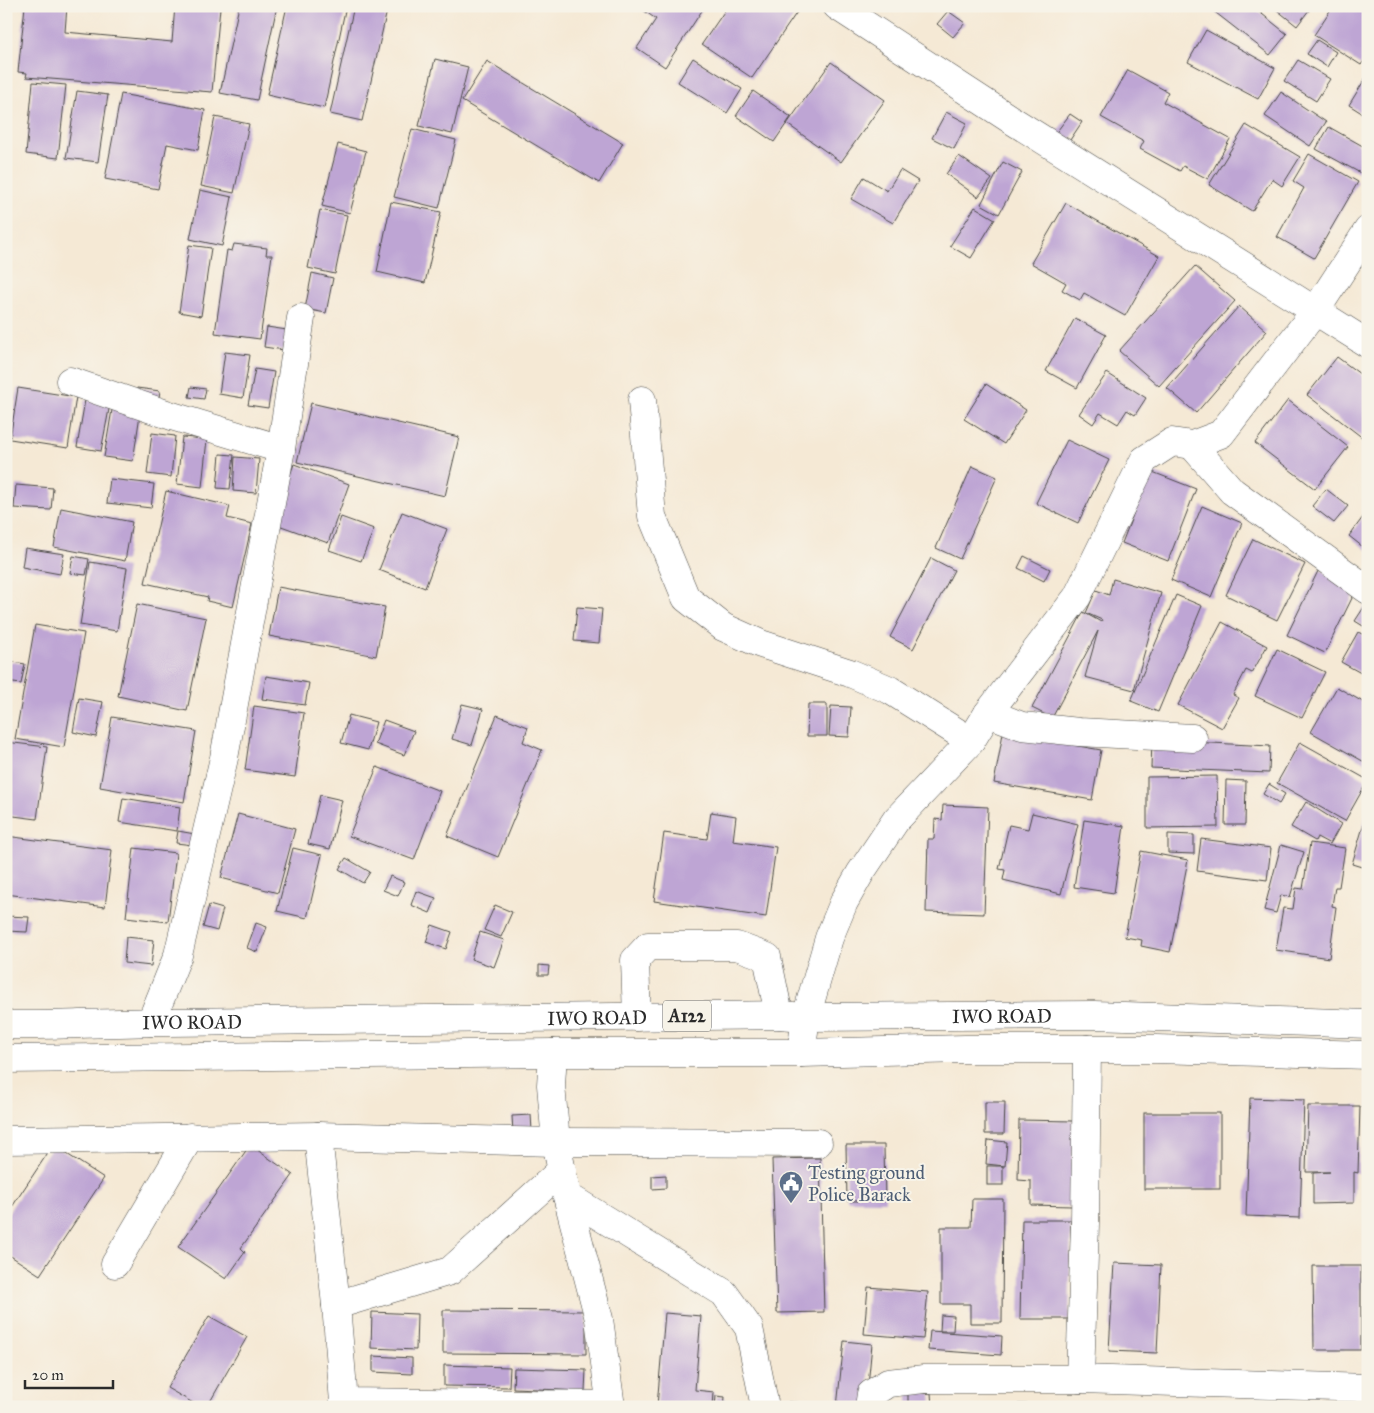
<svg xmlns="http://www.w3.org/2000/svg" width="1374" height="1413" font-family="'IM FELL Great Primer',serif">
  <rect width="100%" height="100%" fill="#f7f3e8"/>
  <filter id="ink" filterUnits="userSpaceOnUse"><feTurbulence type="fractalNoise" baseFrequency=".02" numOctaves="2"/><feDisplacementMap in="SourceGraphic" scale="10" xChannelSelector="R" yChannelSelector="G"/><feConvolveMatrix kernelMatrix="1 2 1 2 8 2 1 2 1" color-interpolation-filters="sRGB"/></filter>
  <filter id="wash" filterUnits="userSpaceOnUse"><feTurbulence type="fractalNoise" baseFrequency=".0096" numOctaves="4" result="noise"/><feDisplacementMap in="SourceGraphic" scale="20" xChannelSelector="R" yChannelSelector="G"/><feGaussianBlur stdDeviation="1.12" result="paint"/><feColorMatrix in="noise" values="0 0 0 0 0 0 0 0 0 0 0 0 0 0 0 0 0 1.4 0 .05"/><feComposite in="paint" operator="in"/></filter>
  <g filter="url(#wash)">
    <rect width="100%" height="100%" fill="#f5e9d5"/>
    <g id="blocks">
      <!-- building -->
      <g fill="#bea5d4">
        <polygon points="25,6 67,6 65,32 172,42 175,6 220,8 212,92 26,77 27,73 18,72"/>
        <polygon points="239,6 277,6 257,100 220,93"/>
        <polygon points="287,6 346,6 324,108 267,95"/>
        <polygon points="354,6 388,6 362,121 330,114"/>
        <polygon points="637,6 705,6 665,67 637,48 656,19"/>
        <polygon points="728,6 788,6 797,12 752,78 702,44"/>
        <polygon points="1207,6 1252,6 1287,34 1270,55"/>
        <polygon points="1272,6 1312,6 1297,26"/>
        <polygon points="1333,6 1368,6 1368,55 1361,65 1314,35"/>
        <polygon points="948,11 965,23 953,37 937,24"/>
        <polygon points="1206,30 1275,68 1258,99 1188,62"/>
        <polygon points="1317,40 1336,52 1327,67 1307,54"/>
        <polygon points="693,58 742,89 727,113 678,82"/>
        <polygon points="435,59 468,67 452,134 419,126"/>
        <polygon points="1298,60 1330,79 1316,101 1284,81"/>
        <polygon points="487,61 623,143 599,183 462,101"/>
        <polygon points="831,62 885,100 841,162 787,124"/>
        <polygon points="1128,70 1168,92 1163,102 1230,139 1208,179 1183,166 1180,171 1140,149 1144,141 1101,117"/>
        <polygon points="1368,74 1368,117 1349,105"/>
        <polygon points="33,82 66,85 58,158 26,154"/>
        <polygon points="77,91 108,95 98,162 66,158"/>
        <polygon points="753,91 791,117 774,142 736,116"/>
        <polygon points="1281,92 1326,122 1310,146 1265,116"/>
        <polygon points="121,94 205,110 198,150 167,144 158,189 105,179"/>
        <polygon points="946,112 967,123 954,149 932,138"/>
        <polygon points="1070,114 1082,122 1068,143 1055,134"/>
        <polygon points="215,117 249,124 234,193 201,186"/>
        <polygon points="1246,125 1300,157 1282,186 1272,179 1252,211 1209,185"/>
        <polygon points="1329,127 1368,149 1368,169 1364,175 1316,149"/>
        <polygon points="412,129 456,140 439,208 394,197"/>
        <polygon points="338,144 366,151 350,213 322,206"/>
        <polygon points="1309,154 1358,182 1314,258 1277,237 1304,188 1293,181"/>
        <polygon points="959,156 992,179 978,197 946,174"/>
        <polygon points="1003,162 1022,172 999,214 981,204"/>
        <polygon points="900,170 918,181 893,223 851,199 864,177 887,191"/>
        <polygon points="200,190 232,197 222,246 190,239"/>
        <polygon points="391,202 441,212 425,283 377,272"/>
        <polygon points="1066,203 1159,256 1125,316 1084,293 1080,300 1062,290 1066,283 1031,263"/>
        <polygon points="975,207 995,219 971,258 950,246"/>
        <polygon points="320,210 347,215 335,274 308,268"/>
        <polygon points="234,244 267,248 266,255 272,255 260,339 215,333 227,250 232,251"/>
        <polygon points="189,245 211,248 201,316 179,312"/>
        <polygon points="1195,266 1235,301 1159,386 1119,351"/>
        <polygon points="312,273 333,278 326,313 305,309"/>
        <polygon points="1239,306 1267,331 1196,413 1167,388"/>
        <polygon points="1075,318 1106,335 1077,388 1046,371"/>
        <polygon points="267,327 287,330 284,350 264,347"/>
        <polygon points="225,352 250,355 243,398 219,394"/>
        <polygon points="1337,357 1368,380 1368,442 1307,395"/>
        <polygon points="255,369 274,372 268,408 248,405"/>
        <polygon points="1107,373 1146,398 1135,415 1127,410 1118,424 1100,413 1093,424 1079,414"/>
        <polygon points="986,384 1026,410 1004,444 964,419"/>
        <polygon points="191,387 206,389 204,399 189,397"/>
        <polygon points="18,388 76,397 68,448 10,439"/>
        <polygon points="137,388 160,391 158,403 136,400"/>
        <polygon points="85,400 110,404 101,451 77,447"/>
        <polygon points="1288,400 1348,447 1315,489 1255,443"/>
        <polygon points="311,403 459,437 445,496 297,462"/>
        <polygon points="113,404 141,408 133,461 104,457"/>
        <polygon points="152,433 175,436 171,477 147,474"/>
        <polygon points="182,437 207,439 202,487 177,484"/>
        <polygon points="1067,440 1109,460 1078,523 1036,503"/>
        <polygon points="220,454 234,455 230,489 217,488"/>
        <polygon points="235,457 259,459 256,493 233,491"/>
        <polygon points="294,464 349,484 328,543 273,523"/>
        <polygon points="972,466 997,477 960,559 936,548"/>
        <polygon points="1150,471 1196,489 1168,561 1122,543"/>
        <polygon points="110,479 154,484 151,508 107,503"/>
        <polygon points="16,485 53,488 51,510 14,508"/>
        <polygon points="1326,489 1348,506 1334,523 1312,506"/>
        <polygon points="166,491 230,506 227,518 252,524 233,607 207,601 208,597 145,583"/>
        <polygon points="1202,506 1242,523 1211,597 1171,580"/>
        <polygon points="61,508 132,522 125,561 54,547"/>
        <polygon points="402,512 447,529 425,588 379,570"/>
        <polygon points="1366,513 1368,515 1368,551 1349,536"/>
        <polygon points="341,517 374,529 361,561 329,550"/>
        <polygon points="1253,539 1305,564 1277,620 1226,595"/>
        <polygon points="25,548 64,554 60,574 22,567"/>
        <polygon points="73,556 89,559 86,575 70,573"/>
        <polygon points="1024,556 1050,569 1044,581 1018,568"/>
        <polygon points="931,558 954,570 913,649 890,637"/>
        <polygon points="90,562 127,568 117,631 80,625"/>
        <polygon points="1319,569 1357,588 1325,653 1287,635"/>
        <polygon points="1113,579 1161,593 1134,690 1085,677 1098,631 1052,718 1032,708 1083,612 1101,622 1102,620 1086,613 1096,590 1109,595"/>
        <polygon points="278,587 385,607 376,656 269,636"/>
        <polygon points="1176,595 1202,606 1158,712 1131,701"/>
        <polygon points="1368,601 1368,629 1355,621"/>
        <polygon points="137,604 206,618 187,711 118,696"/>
        <polygon points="577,607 602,609 599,643 574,641"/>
        <polygon points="1222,622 1267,646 1252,673 1246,670 1233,695 1239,698 1222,728 1178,705"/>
        <polygon points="35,625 84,633 64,747 15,739"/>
        <polygon points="1358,632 1368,637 1368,677 1341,662"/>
        <polygon points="1277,649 1325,672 1302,718 1255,696"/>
        <polygon points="8,661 25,664 21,684 6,682"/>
        <polygon points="266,676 309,683 305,705 262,699"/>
        <polygon points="1337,687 1368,705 1368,764 1311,732"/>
        <polygon points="79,698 103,702 96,737 73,732"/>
        <polygon points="462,704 483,709 472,745 452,739"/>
        <polygon points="808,704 827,704 827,736 807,736"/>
        <polygon points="254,706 304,713 295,777 245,770"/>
        <polygon points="831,706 851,707 849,737 829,736"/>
        <polygon points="349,715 376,722 368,750 341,743"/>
        <polygon points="497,715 528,727 523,742 542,750 498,857 447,836"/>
        <polygon points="112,717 196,731 184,802 100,787"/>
        <polygon points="384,720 414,731 404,755 375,744"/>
        <polygon points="1003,733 1101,750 1092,800 994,783"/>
        <polygon points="1152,740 1270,746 1269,773 1151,768"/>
        <polygon points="6,742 47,747 37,819 6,815"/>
        <polygon points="1300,742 1368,780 1345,821 1277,783"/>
        <polygon points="377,767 440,791 414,860 349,836"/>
        <polygon points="1217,776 1218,827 1147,828 1147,777"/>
        <polygon points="1226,780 1246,781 1245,825 1225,825"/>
        <polygon points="1269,784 1285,794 1279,804 1263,794"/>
        <polygon points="320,795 342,800 330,849 308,844"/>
        <polygon points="123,798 180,807 177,831 119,822"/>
        <polygon points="1306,802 1341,824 1330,844 1317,837 1315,841 1291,827"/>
        <polygon points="943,805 988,807 984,914 926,912 928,839 934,839 935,819 942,820"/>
        <polygon points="711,812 736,816 733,841 776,847 766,917 654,901 664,833 707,839"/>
        <polygon points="1032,813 1078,824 1061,894 1003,880 1005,870 999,869 1009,825 1028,829"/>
        <polygon points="1367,813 1368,813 1368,869 1352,864"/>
        <polygon points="238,814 295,829 278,893 221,878"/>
        <polygon points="1084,820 1124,826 1114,893 1074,887"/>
        <polygon points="178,831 195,834 193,845 176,843"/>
        <polygon points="1168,834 1194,835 1194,854 1168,853"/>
        <polygon points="6,836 112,850 105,907 6,894"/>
        <polygon points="1201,839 1271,848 1267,880 1197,871"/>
        <polygon points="1310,843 1345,848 1339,887 1335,887 1332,906 1336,907 1329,958 1276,950 1283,908 1293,909 1296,888 1303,889"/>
        <polygon points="1281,845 1304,852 1290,897 1281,895 1276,913 1264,910"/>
        <polygon points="134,848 176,853 168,922 126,917"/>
        <polygon points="293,848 322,855 307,918 277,911"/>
        <polygon points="1141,851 1188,860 1170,952 1141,946 1142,940 1125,937"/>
        <polygon points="346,858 370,872 363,883 339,869"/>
        <polygon points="390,876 404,882 398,896 383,890"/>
        <polygon points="416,891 436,898 430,913 411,905"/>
        <polygon points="209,905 223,909 217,931 203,927"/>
        <polygon points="495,905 512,912 501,937 484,930"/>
        <polygon points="6,916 29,917 27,932 6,931"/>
        <polygon points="256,923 267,927 257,952 247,948"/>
        <polygon points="432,925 452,932 446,949 426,942"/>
        <polygon points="480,932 504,940 494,967 471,959"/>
        <polygon points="126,937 154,940 151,966 124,963"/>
        <polygon points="539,965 549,966 548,975 539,975"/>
        <polygon points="1250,1098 1304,1100 1300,1218 1246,1216"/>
        <polygon points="985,1102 1005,1102 1004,1134 985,1134"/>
        <polygon points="1308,1106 1360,1106 1358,1173 1354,1172 1354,1203 1313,1204 1313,1173 1330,1172 1306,1172"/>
        <rect x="1144" y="1113" width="76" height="76"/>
        <polygon points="531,1115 532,1131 513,1132 512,1116"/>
        <polygon points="1019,1120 1073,1121 1072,1206 1031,1205 1031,1181 1018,1180"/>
        <polygon points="988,1140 1007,1142 1005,1166 986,1164"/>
        <polygon points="53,1145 104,1178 40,1275 6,1253 6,1216"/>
        <polygon points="250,1145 293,1175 241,1248 245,1252 226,1279 178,1247"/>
        <polygon points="846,1145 884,1145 885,1201 847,1201"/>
        <polygon points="820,1158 824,1312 777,1313 772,1159"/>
        <rect x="987" y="1166" width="16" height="19"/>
        <polygon points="666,1175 666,1188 652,1189 652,1176"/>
        <polygon points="972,1199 1003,1199 1002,1323 970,1323 970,1304 941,1304 941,1227 971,1227"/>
        <polygon points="1022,1220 1071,1220 1069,1319 1020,1319"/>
        <polygon points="1114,1263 1161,1265 1157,1353 1109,1351"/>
        <polygon points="1313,1266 1361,1266 1361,1350 1314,1350"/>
        <polygon points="868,1287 928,1292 923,1339 864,1334"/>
        <polygon points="443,1310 586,1311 586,1354 443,1353"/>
        <polygon points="372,1312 417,1314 416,1350 371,1348"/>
        <polygon points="665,1313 701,1316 695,1390 714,1392 713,1407 657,1406"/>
        <polygon points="941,1315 954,1316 953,1331 940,1331"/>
        <polygon points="209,1316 247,1337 207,1407 200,1407 167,1388"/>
        <polygon points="930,1331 1002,1336 1001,1355 928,1350"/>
        <polygon points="844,1341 872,1344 866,1407 837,1407"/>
        <polygon points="373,1356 412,1358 412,1374 373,1372"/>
        <polygon points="444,1365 510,1367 509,1387 444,1386"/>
        <polygon points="514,1368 586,1370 585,1391 513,1388"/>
        <polygon points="931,1393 932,1407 908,1407 908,1394"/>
        <polygon points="716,1396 725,1397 724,1407 715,1407"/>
        <polygon points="788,1402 834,1404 834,1407 788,1407"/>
        <polygon points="1018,1404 1057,1405 1057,1407 1018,1407"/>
      </g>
    </g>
  </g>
  <g filter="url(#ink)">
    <use href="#blocks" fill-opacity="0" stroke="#494844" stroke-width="1"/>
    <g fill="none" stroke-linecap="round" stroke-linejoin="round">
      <defs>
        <g id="minor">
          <polyline points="837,6 1010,119 1368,344"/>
          <polyline points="70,381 172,416 281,449"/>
          <polyline points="642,400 652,516 686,598 723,627 761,644 850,673 890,690 971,741"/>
          <polyline points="1192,445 1232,491 1368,590"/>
          <polyline points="988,713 1022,726 1079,732 1193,738"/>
          <polyline points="637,1017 635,960 648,946 737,946 767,957 779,1015"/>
          <polyline points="151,1022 178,955 224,758 281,449 301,318"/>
          <polyline points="553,1053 551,1085 556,1142 567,1196 724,1293 749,1328 765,1407"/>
          <polyline points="801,1053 806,1017 829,938 844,902 861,872 896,820 971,741 988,713 1077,597 1144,460 1172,442 1192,445 1221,434 1316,310 1368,230"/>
          <polyline points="318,1136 336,1305 344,1402 611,1405"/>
          <polyline points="6,1140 318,1136 556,1142 818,1143"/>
          <polyline points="567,1196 599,1319 611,1407"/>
          <polyline points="115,1264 190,1137"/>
          <polyline points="336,1305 450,1271 562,1170"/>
          <polyline points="1080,1379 1085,1224 1087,1049"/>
          <polyline points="869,1407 871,1394 888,1383 924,1379 1080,1379 1368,1388"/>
        </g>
        <g id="highway">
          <path id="s1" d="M6,1025C61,1026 115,1022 169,1022C373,1020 576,1018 779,1015L806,1017L1094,1015L1368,1024"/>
          <polyline points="6,1059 553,1053 801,1053 965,1049 1156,1049 1368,1055"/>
        </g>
      </defs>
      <!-- minor casing -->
      <use href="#minor" stroke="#494844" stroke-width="29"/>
      <!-- highway casing -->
      <use href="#highway" stroke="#494844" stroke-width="29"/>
      <!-- minor -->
      <use href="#minor" stroke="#fff" stroke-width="28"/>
      <!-- highway -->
      <use href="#highway" stroke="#fff" stroke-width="28"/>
    </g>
  </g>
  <!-- icons -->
  <defs>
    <symbol id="civic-pin" viewBox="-11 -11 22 30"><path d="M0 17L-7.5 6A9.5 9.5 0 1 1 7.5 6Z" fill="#5c6f8a" stroke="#f7f3e8"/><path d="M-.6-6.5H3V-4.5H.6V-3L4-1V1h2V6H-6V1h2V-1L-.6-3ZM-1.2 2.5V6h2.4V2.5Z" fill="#fff"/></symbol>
  </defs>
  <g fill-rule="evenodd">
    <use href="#civic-pin" x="777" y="1169" width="28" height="38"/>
  </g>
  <g text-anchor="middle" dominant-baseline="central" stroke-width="4" stroke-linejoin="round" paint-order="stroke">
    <!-- shield labels -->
    <rect fill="#f7f3e8" stroke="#686764" stroke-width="1" x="663" y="1000.5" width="48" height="31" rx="4"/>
    <g font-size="18" font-weight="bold" fill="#2b2b2b">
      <text x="687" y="1016">A122</text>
    </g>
    <!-- street labels -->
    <g font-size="19" fill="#2b2b2b" stroke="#f7f3e8">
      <text stroke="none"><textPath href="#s1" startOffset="996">IWO ROAD</textPath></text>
      <text stroke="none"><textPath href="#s1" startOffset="591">IWO ROAD</textPath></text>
      <text stroke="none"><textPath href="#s1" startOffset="186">IWO ROAD</textPath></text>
    </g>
    <!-- service labels -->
    <g font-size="19" fill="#4e5e75" stroke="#f7f3e8" text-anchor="start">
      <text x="808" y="1172">Testing ground<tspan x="808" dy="22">Police Barack</tspan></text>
    </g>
  </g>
  <!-- margin -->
  <rect width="1374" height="1413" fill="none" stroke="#f7f3e8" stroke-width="25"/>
  <!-- scale -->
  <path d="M25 1380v8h88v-8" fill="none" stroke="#2b2b2b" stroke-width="2.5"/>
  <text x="32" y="1380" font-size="15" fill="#2b2b2b" stroke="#f7f3e8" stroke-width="4" paint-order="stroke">20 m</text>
</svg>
